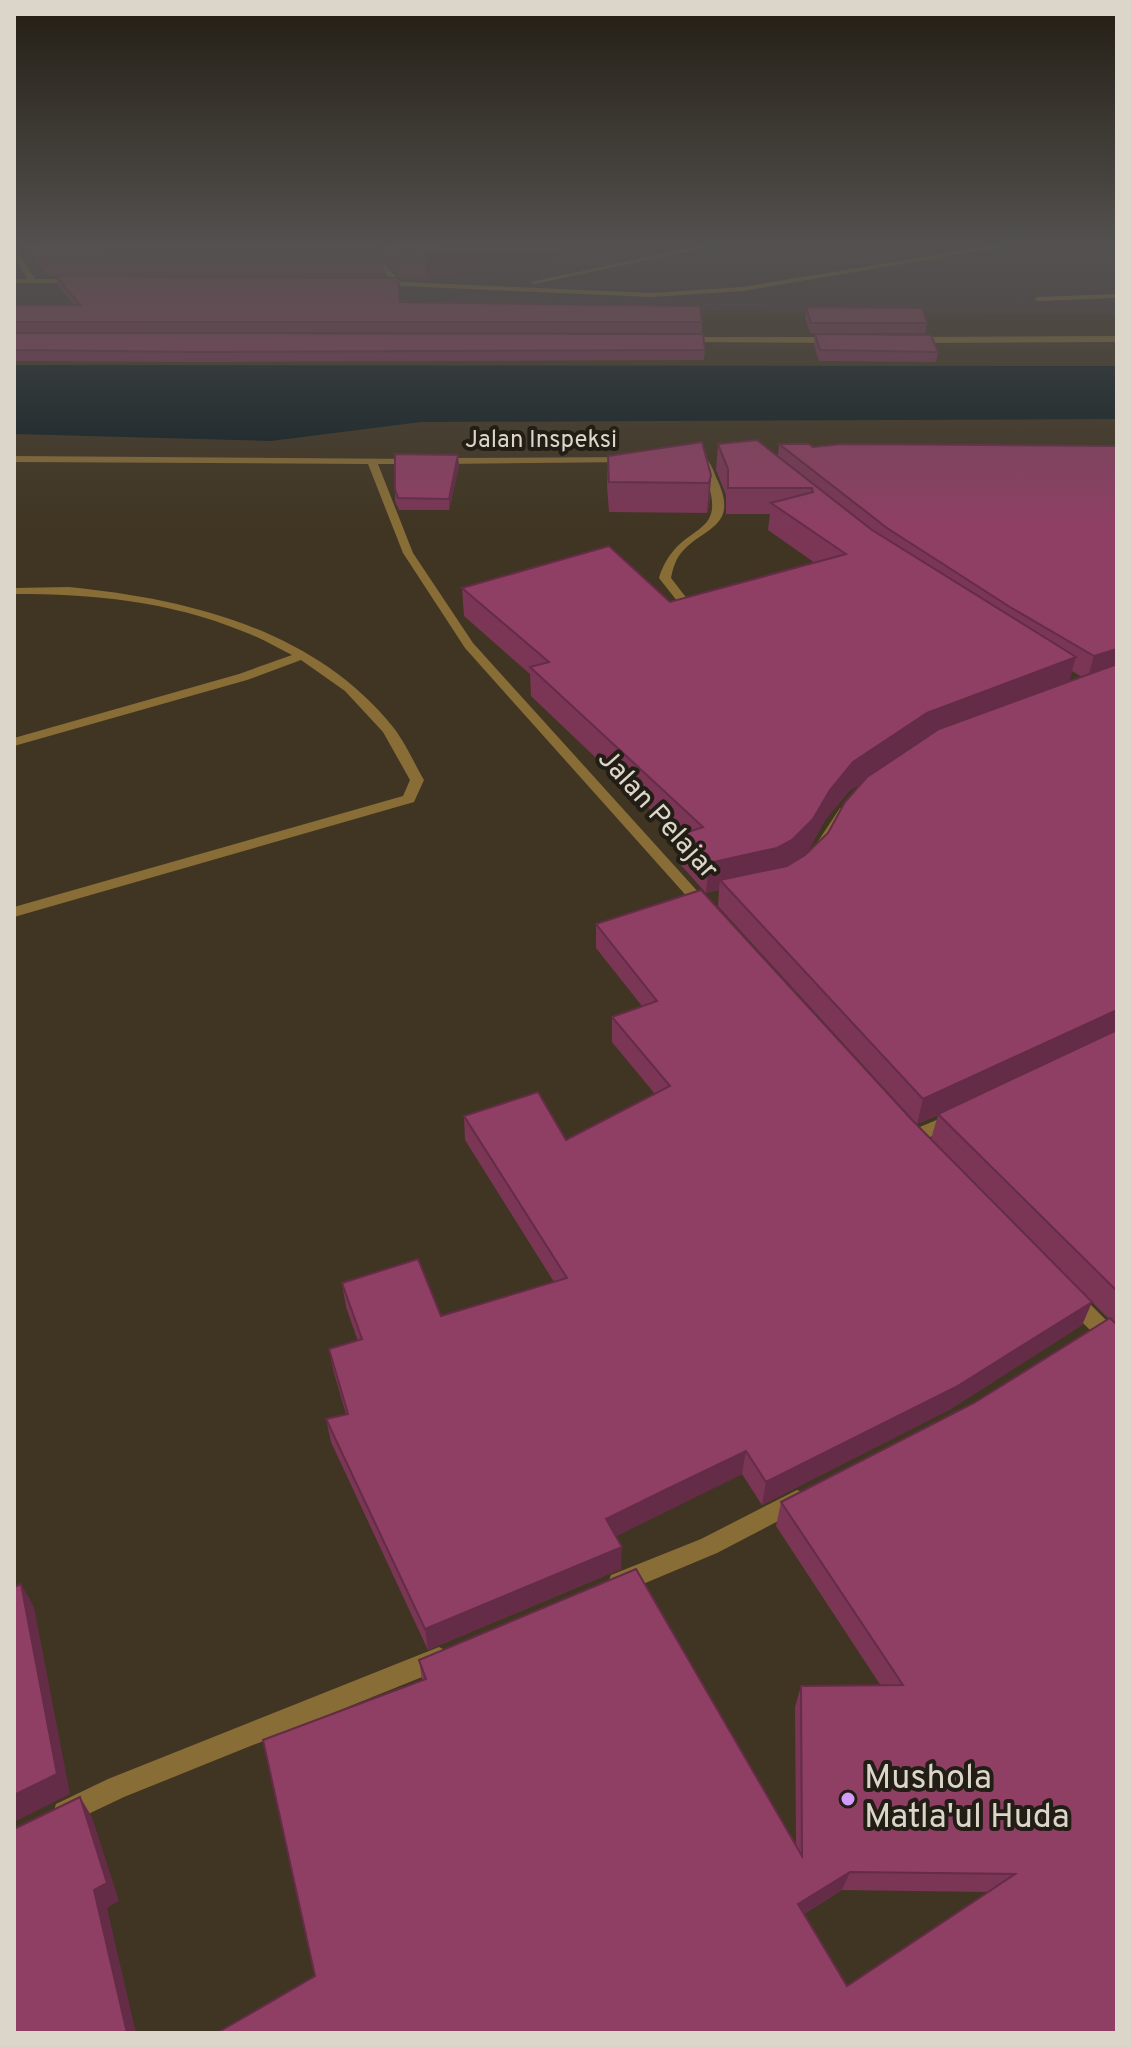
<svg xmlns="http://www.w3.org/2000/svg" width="1131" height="2047" font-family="Overpass,sans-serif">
  <rect width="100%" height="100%" fill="#403522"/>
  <!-- industrial -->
  <polygon fill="#4b3841" points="14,242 1117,242 1117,314 14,306"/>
  <!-- water -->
  <polygon fill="#0f1e23" points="14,365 1117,366 1117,419 421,422 271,441 14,434"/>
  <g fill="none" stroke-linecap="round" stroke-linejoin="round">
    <!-- lane -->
    <g fill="#886d37" fill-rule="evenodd">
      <polygon points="357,242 364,242 401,282 652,293 743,287 1014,242 1029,242 743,291 652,297 379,285 376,281 392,281"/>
      <polygon points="720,242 732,242 534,284 530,282"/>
      <polygon points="14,247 35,279 76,279 80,281 76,283 14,283 14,279 27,279 14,256"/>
      <polygon points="1117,294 1117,298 1038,301 1034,299 1038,297"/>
      <path d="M703,456C710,461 713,469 716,477C743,532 697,526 677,559C674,565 672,572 671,578L695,609L689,612L685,611L659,578C680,513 739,547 698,459Z"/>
      <path d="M69,587C188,599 314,629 393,727C405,742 414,763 424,780L414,802L14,917V907L403,796L410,780L383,732L345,691L301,660L247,680L14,746V738L239,674L292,655C276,647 259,637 242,631C169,601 92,594 14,594V588Z"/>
    </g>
    <!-- street -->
    <g fill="#886d37" fill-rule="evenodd">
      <polygon points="1117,336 1117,342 915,343 911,340 915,337"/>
      <polygon points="680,337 835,337 839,340 835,343 683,342 680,341"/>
      <polygon points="14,456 419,459 421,461 416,464 378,464 413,553 473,643 709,904 711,907 709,910 699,910 465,648 403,553 368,464 14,462"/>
      <polygon points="628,457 633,460 631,462 440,464 435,461 440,458"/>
      <polygon points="845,807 852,811 823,855 816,859 811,858 809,855 840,808"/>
      <polygon points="953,1113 959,1115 962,1119 959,1123 920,1142 908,1142 905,1137 908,1132"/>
      <polygon points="1073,1292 1080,1294 1117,1331 1117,1352 1110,1350 1066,1306 1063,1300 1066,1294"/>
      <polygon points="797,1490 805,1493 808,1500 805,1507 717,1553 619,1594 611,1591 608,1583 611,1575 701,1539"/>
      <polygon points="439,1647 447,1651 451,1659 447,1667 124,1797 65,1825 56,1822 53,1813 56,1804 108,1779"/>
    </g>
  </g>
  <!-- wall -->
  <g fill="#7b3656" fill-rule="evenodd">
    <polygon points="19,242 633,242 427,279 401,278 384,260 385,278 49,276"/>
    <polygon points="56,276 702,322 702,333 14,332 14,305 74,305 58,286"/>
    <polygon points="806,307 927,323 925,333 810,333 805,317"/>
    <polygon points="14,333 705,350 704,360 201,362 14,361"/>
    <polygon points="815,334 938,352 936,362 819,361 814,345"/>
    <path d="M718,444L778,456L779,444L813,447L1117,446V2033L315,1976L422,1680L419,1660L796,1845L795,1707L801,1686H881L776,1526L781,1502L974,1403L1109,1319L1092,1302L1082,1325L949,1410L762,1505L742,1474L616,1536L621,1569L428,1650L331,1442L326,1419L346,1414L334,1373L329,1349L358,1341L346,1307L342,1283L441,1316L554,1282L465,1140L464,1116L566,1140L655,1094L612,1042V1017L642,1006L596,948V924L912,1120L931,1139L938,1115L917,1124L718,906L719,890L706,893L680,864L681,839L531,696L530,674L464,616L462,588L670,602L815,563L768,530L770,514H726V495L716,470ZM1072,671L1082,677L1069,681ZM863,782L828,833L805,855L799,859L809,849L825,820L849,791ZM842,1890L988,1892L847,1986L804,1914Z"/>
    <polygon points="608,456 711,475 709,505 707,513 609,512 607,486"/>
    <polygon points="459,466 449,510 399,510 395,501 395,489"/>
  </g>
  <!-- shaded-wall -->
  <g fill="#642c46">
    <polygon points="478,242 633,242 427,279 425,251"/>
    <polygon points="458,455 459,466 449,510 449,499"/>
    <polygon points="711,475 709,505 707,513 709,483"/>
    <polygon points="1117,649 1117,668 1087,680 1094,656"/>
    <polygon points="1076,657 1068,685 921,742 849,791 825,820 809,849 788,870 720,880 719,890 706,893 709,863 830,790 853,762 927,713"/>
    <polygon points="1117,1010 1117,1029 1116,1032 917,1124 923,1099"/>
    <polygon points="1092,1302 1082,1325 949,1410 762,1505 766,1482"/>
    <polygon points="746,1451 742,1474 605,1542 606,1519"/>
    <polygon points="622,1547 621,1569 428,1650 425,1629"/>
    <polygon points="21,1584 34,1607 70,1794 14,1822"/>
    <polygon points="80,1797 92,1817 119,1901 107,1908 136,2033 127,2033 94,1890"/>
    <polygon points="850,1872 842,1890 792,1921 798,1904"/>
  </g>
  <!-- building -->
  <g fill="#8f3f64" stroke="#642c46" stroke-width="2" fill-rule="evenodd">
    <polygon points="37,242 376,242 383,250 43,248"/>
    <polygon points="391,242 478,242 425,251 399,250"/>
    <polygon points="56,276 398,278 400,302 700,306 702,322 14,322 14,305 80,305"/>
    <polygon points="806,307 922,308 927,323 811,323"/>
    <polygon points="14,333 703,334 705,350 200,352 14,350"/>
    <polygon points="815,334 931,335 938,352 820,350"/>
    <polygon points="757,440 872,530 1076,657 927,713 853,762 830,790 813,819 792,840 777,848 709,863 682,834 703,827 530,667 549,662 462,588 609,546 670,602 846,554 771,503 813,492 812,488 728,488 728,469 718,444"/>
    <polygon points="702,442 711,475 709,483 609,482 608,456"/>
    <polygon points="779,444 809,444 813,447 841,444 1117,446 1117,649 1094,656 1010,607 887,528"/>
    <polygon points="395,454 458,455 449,499 398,498 395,489"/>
    <polygon points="1117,664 1117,1010 923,1099 720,880 787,866 805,855 828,833 845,802 867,777 939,729"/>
    <polygon points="701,890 912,1120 1092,1302 956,1387 766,1482 746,1451 665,1490 606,1519 622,1547 425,1629 326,1419 348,1414 329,1349 362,1339 342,1283 418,1259 441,1316 567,1278 464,1116 538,1092 566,1140 670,1086 612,1017 657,1001 596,924"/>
    <polygon points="1117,1030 1117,1291 938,1114"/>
    <path d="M1110,1318L1117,1325V2033H217L315,1976L263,1740L426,1679L419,1660L636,1569L802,1856L801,1686L903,1685L781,1502L974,1403ZM850,1872L1015,1874L847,1986L798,1904Z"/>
    <polygon points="21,1584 57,1774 14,1795 14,1587"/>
    <polygon points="80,1797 107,1883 94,1890 127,2033 14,2033 14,1829"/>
  </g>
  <!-- sky -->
  <linearGradient id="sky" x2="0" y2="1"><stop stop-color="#231d13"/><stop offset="0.46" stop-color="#53514f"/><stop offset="1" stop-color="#53514f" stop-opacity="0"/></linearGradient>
  <rect width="1131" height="528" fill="url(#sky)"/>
  <!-- markers -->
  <circle fill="#d39cfc" stroke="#221e15" stroke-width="3" cx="848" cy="1799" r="8"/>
  <g text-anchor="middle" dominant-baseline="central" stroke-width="8" stroke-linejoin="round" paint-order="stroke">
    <!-- far-street labels -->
    <g font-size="24" fill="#dcd6ca" stroke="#221e15">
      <text x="541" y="441">Jalan Inspeksi</text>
    </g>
    <!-- street labels -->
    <g font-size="28" fill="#dcd6ca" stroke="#221e15">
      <text transform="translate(657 815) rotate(48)">Jalan Pelajar</text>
    </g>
    <!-- near-poi labels -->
    <g font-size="34" fill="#dcd6ca" stroke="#221e15" text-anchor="start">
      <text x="864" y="1779">Mushola<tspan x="864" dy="39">Matla'ul Huda</tspan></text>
    </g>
  </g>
  <!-- border -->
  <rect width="1131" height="2047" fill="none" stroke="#dcd6ca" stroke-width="32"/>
</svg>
